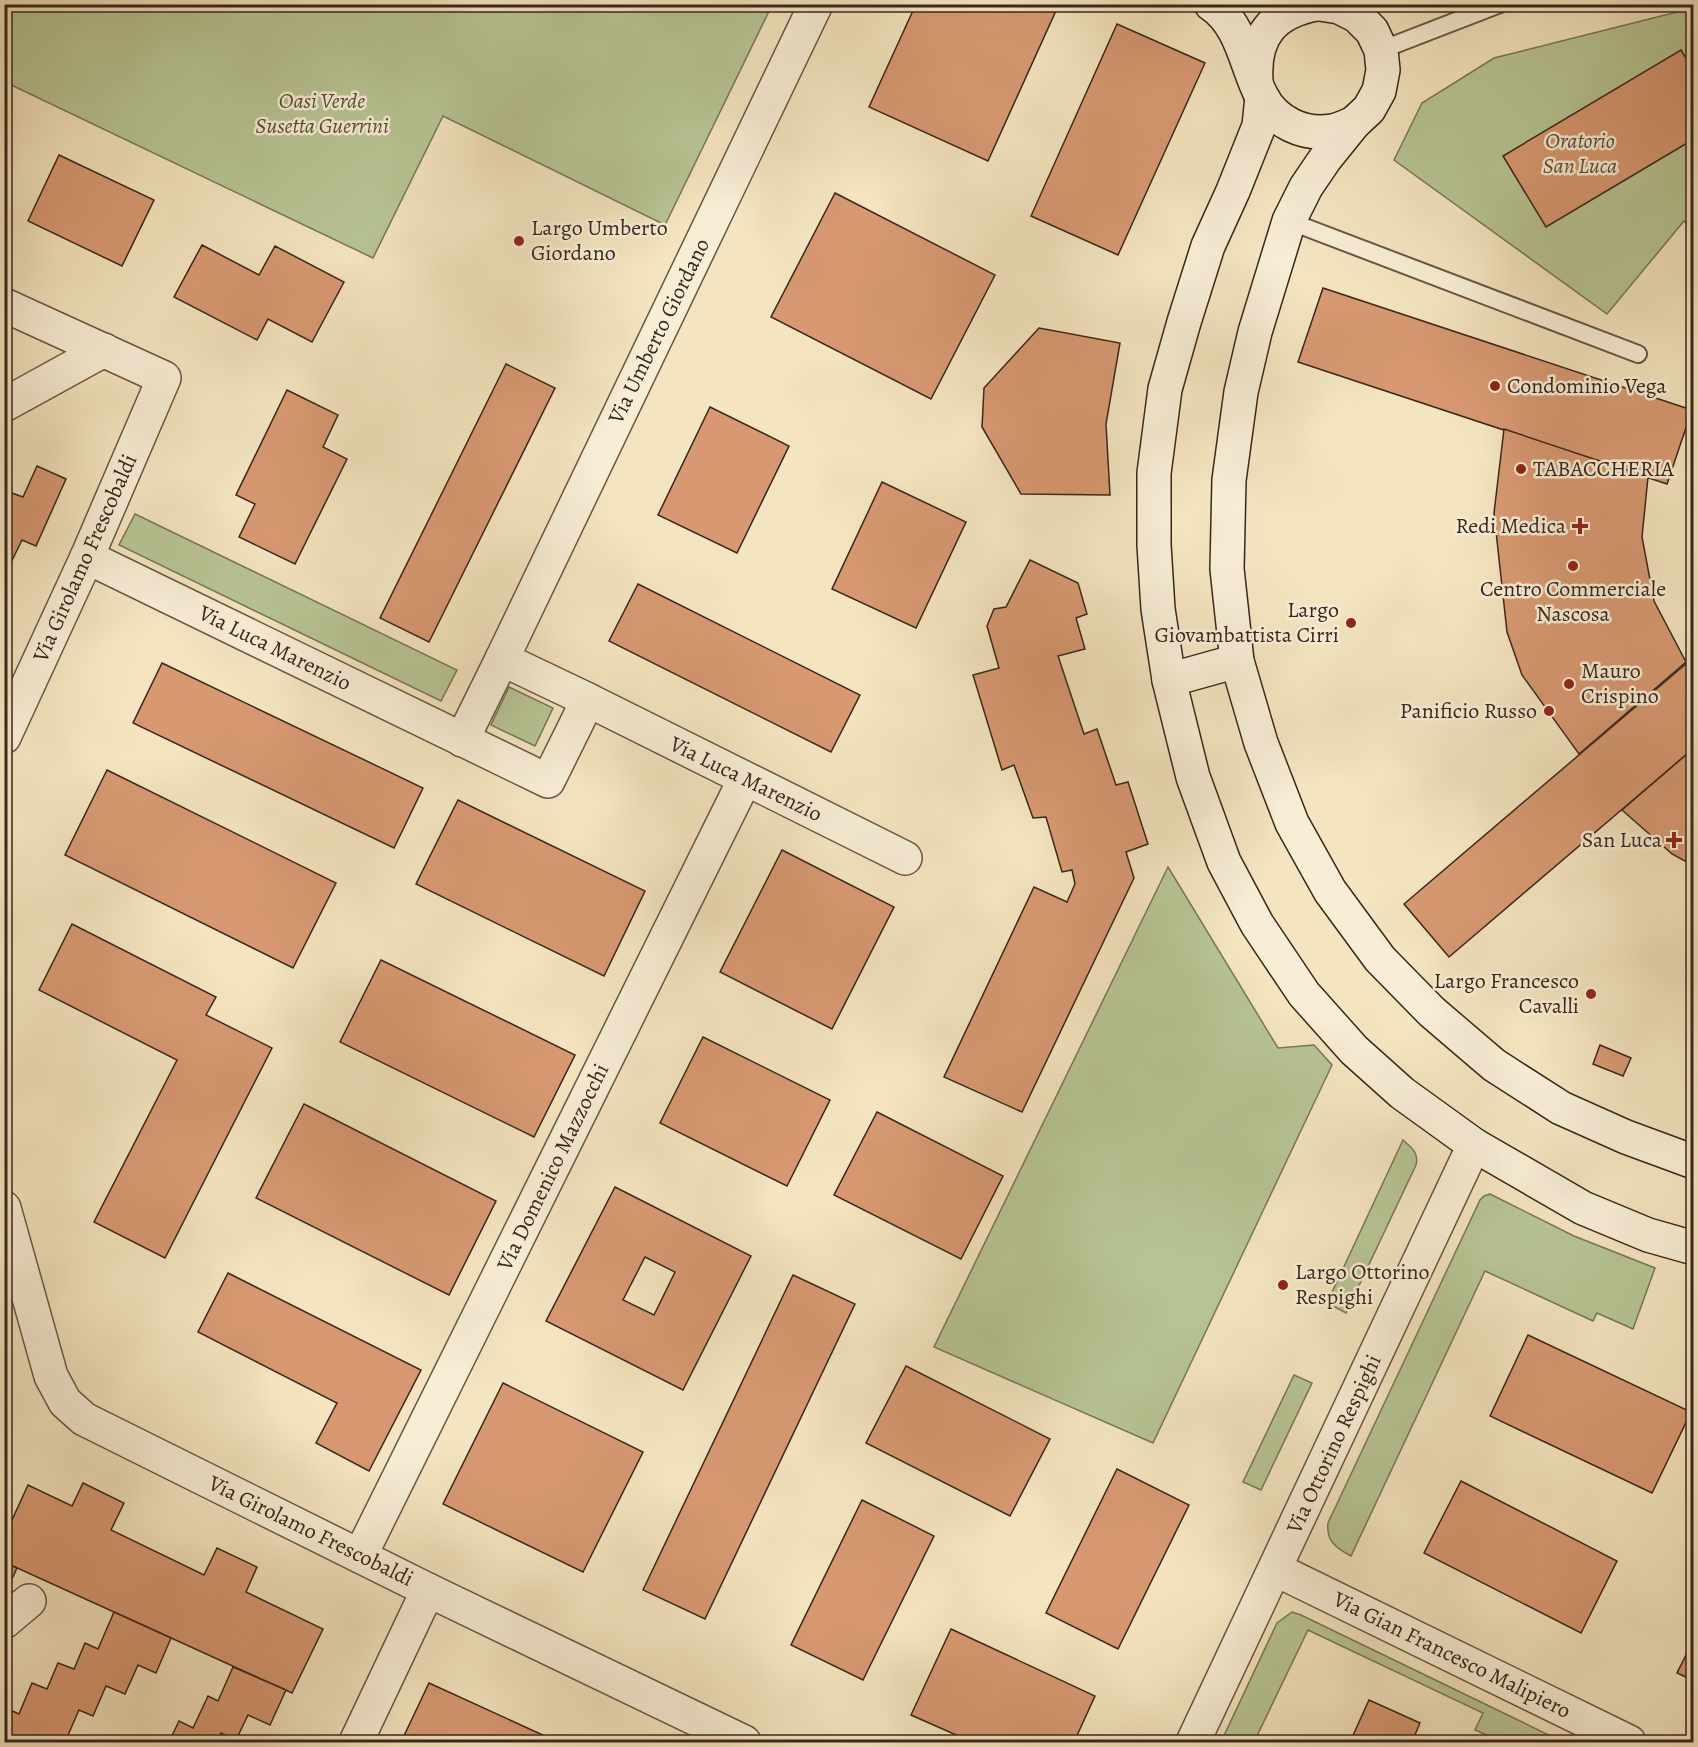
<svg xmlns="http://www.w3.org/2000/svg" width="1698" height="1747" font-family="Alegreya,serif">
  <rect width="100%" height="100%" fill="#f4e5c0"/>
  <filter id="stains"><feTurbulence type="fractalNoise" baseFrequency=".00333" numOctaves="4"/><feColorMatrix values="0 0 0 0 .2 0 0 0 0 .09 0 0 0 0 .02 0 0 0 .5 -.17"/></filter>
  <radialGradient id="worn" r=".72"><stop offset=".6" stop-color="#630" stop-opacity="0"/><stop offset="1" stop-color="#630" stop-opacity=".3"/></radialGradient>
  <!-- green -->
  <g fill="#b8c595" stroke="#787658" stroke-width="1.5">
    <polygon points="4,5 5,4 772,5 665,225 443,116 373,258 5,82"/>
    <polygon points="1693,8 1693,231 1684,221 1607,314 1394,160 1422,103 1494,58"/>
    <polygon points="135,514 457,670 441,701 119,545"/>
    <polygon points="509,687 553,708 535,746 491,725"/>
    <polygon points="1168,867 1278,1048 1314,1045 1332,1065 1153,1443 934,1347"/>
    <path d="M1403,1140C1412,1148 1419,1153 1416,1165L1346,1313L1327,1303Z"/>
    <path d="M1490,1194L1574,1236L1655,1268L1633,1329L1597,1313L1593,1321L1485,1271L1351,1556C1336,1548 1326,1541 1328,1523L1480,1200L1484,1196Z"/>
    <polygon points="1294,1375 1312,1383 1261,1490 1243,1482"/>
    <polygon points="1292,1612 1301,1615 1555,1738 1557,1742 1502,1742 1475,1730 1483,1713 1308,1630 1254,1742 1221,1742 1277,1623"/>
  </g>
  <!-- building -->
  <g fill="#d89972" stroke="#39261c" stroke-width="1.5" fill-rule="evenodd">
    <polygon points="916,4 1059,4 988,161 869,107"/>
    <polygon points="1117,24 1205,63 1118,255 1031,216"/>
    <polygon points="1681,50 1694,72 1694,139 1546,227 1503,156"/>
    <polygon points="59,155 154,200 122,266 28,221"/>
    <polygon points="835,193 995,275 931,399 771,317"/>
    <polygon points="202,245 259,275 275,246 344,282 312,342 268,319 257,340 174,297"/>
    <polygon points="1323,288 1692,410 1667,484 1298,362"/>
    <polygon points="1039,328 1120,343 1106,424 1110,495 1021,494 982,427 984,388"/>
    <polygon points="506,364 555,388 429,642 380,618"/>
    <polygon points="287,390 338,415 323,447 347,459 295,564 239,537 255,504 236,495"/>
    <polygon points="710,407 789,446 737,553 658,515"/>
    <polygon points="1504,429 1648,477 1642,537 1654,601 1686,662 1579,754 1522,675 1507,632 1494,513"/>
    <polygon points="37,466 66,479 36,546 22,540 4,577 4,509 12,493 23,497"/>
    <polygon points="882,482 966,522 916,628 832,589"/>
    <polygon points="1030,560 1078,583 1087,614 1076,618 1085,649 1058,656 1084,734 1097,729 1116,785 1128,782 1148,844 1126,852 1134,878 1022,1112 944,1077 1034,887 1067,902 1075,884 1072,870 1062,872 1046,817 1033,818 1014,765 1002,770 973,675 999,668 987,626 994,609 1006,607"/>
    <polygon points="638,584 860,695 831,752 609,641"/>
    <polygon points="1694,657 1694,748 1449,957 1404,904"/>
    <polygon points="162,663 423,788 394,848 133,723"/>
    <polygon points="1694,748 1694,866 1672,854 1622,810"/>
    <polygon points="107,770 336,883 293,968 65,855"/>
    <polygon points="458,800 645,891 604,976 416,884"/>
    <polygon points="782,850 894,907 832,1029 720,972"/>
    <polygon points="72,924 216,997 206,1015 272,1048 165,1258 94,1222 177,1060 39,990"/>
    <polygon points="381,960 575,1055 534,1137 340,1042"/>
    <polygon points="703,1037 830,1100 787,1186 660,1123"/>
    <polygon points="1600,1045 1631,1058 1623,1076 1593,1064"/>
    <polygon points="304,1104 496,1201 449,1295 256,1198"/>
    <polygon points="877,1112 1003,1176 961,1259 834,1195"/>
    <path d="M615,1187L751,1256L683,1390L546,1321ZM645,1257L675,1272L654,1315L623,1300Z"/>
    <polygon points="228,1273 421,1370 369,1471 316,1443 337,1403 198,1332"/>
    <polygon points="793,1275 855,1304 705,1619 643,1590"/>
    <polygon points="1528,1335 1691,1412 1652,1493 1490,1416"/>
    <polygon points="906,1366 1050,1439 1010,1516 866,1443"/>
    <polygon points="503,1383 643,1452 583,1572 443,1504"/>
    <polygon points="1117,1469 1189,1505 1118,1649 1046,1613"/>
    <polygon points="1461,1481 1617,1561 1581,1633 1424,1553"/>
    <polygon points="83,1483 124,1503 111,1530 204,1575 217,1548 257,1567 246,1592 323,1629 292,1693 4,1562 4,1517 12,1520 28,1485 72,1506"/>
    <polygon points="862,1500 934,1536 863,1680 791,1645"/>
    <polygon points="4,1562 17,1568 4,1596"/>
    <polygon points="114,1612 171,1638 156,1673 138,1665 125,1694 106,1686 93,1716 79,1710 65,1742 52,1737 49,1742 4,1742 6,1708 19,1714 32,1683 47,1689 58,1663 74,1669 85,1643 98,1649"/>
    <polygon points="951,1629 1095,1696 1074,1742 972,1742 911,1715"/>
    <polygon points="1694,1639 1694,1681 1677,1673"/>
    <polygon points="233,1667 286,1690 270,1725 248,1715 236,1740 221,1733 216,1742 169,1742 179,1721 193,1728 208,1696 218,1701"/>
    <polygon points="429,1683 558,1742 407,1742 402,1740"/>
    <polygon points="1369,1700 1420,1723 1412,1742 1350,1742"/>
  </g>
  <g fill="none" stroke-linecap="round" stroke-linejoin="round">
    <defs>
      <g id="lane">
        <polyline points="1381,50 1500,4"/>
        <polyline points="1289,221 1638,354"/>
      </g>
      <g id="street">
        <polyline points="4,305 164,378 87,557 4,737"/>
        <polyline points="4,405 104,350"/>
        <polyline points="87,557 548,781 588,700 502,659 462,740"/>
        <polyline points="502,659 816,4"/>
        <polyline points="588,700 905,858"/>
        <polyline points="4,1208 51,1376 65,1402 84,1419 428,1590 744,1742"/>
        <polyline points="360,1556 745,779"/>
        <polyline points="1275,1569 1629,1742"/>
        <polyline points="4,1622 29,1601"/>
        <polyline points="356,1742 428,1590"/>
        <polyline points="1193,1742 1474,1145"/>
      </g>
      <g id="secondary">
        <path d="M1211,4C1243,26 1245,65 1262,97C1275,122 1304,136 1332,131C1339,130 1347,126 1354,123"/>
        <polyline points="1320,4 1339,7 1357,16 1372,31 1381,50 1383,70 1379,91 1369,109 1354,123 1325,159 1306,187 1289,221 1255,332 1241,392 1229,480 1227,569 1237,661 1261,743 1292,823 1330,891 1380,959 1432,1012 1494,1065 1561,1108 1626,1137 1694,1162"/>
        <path d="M1256,81C1253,36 1273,12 1316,4"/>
        <polyline points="1262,97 1259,126 1233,191 1208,246 1184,322 1165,389 1154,473 1154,545 1158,609 1169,680 1193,777 1224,862 1257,924 1304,994 1354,1050 1402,1093 1474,1145 1583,1208 1648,1235 1694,1248"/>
        <polyline points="1169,680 1237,661"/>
      </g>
    </defs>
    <!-- lane casing -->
    <use href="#lane" stroke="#685645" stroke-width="20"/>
    <!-- street casing -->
    <use href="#street" stroke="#685645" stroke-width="36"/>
    <!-- secondary casing -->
    <use href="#secondary" stroke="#39261c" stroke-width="36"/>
    <!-- lane -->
    <use href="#lane" stroke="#f8eed6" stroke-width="16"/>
    <!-- street -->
    <use href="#street" stroke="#f8eed6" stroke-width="33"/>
    <!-- secondary -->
    <use href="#secondary" stroke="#f8eed6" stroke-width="33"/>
  </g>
  <!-- markers -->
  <g fill="#8f2418" stroke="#f8eed6" stroke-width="2">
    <circle cx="519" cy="241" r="6"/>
    <circle cx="1495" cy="386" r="6"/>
    <circle cx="1521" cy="469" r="6"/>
    <path d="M1577 517h6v6h6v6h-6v6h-6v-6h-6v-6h6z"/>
    <circle cx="1573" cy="566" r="6"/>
    <circle cx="1351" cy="623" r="6"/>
    <circle cx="1569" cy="684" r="6"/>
    <circle cx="1549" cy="711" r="6"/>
    <path d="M1671 831h6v6h6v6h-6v6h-6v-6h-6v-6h6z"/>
    <circle cx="1591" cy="994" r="6"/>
    <circle cx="1283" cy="1285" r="6"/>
  </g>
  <g text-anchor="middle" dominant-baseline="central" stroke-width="5" stroke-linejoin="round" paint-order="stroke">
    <!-- park labels -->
    <g font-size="22" font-style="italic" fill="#594e3a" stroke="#f8eed6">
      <text x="322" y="101">Oasi Verde<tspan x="322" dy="25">Susetta Guerrini</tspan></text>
      <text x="1580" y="141">Oratorio<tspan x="1580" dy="25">San Luca</tspan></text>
    </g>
    <!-- poi labels -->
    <g font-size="22" fill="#39261c" stroke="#f8eed6" text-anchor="start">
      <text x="531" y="228">Largo Umberto<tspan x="531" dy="25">Giordano</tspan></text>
      <text x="1507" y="386">Condominio Vega</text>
      <text x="1533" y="469">TABACCHERIA</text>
      <text x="1566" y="526" text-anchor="end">Redi Medica</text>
      <text x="1573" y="589" text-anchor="middle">Centro Commerciale<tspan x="1573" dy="25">Nascosa</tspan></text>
      <text x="1339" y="610" text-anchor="end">Largo<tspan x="1339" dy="25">Giovambattista Cirri</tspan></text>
      <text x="1581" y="671">Mauro<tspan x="1581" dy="25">Crispino</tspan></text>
      <text x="1537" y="711" text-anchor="end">Panificio Russo</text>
      <text x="1662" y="840" text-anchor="end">San Luca</text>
      <text x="1579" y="981" text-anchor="end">Largo Francesco<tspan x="1579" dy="25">Cavalli</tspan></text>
      <text x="1295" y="1272">Largo Ottorino<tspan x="1295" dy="25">Respighi</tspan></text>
    </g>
    <!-- street labels -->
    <g font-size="22" fill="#39261c" stroke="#f8eed6">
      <text transform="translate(659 331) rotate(-64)">Via Umberto Giordano</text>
      <text transform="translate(85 558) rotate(-66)">Via Girolamo Frescobaldi</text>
      <text transform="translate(275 648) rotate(26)">Via Luca Marenzio</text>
      <text transform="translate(746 779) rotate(26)">Via Luca Marenzio</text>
      <text transform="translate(553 1167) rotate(-64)">Via Domenico Mazzocchi</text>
      <text transform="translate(1334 1444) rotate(-65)">Via Ottorino Respighi</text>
      <text transform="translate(311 1531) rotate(26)">Via Girolamo Frescobaldi</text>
      <text transform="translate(1452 1655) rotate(26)">Via Gian Francesco Malipiero</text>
    </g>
  </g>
  <!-- margin -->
  <rect width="1698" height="1747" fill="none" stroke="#f4e5c0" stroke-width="24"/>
  <rect x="6" y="6" width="1686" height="1735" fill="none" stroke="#39261c" stroke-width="3"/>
  <rect x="12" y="12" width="1674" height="1723" fill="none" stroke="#39261c" stroke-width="1.5"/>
  <rect width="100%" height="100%" filter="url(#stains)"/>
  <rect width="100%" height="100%" fill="url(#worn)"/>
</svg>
